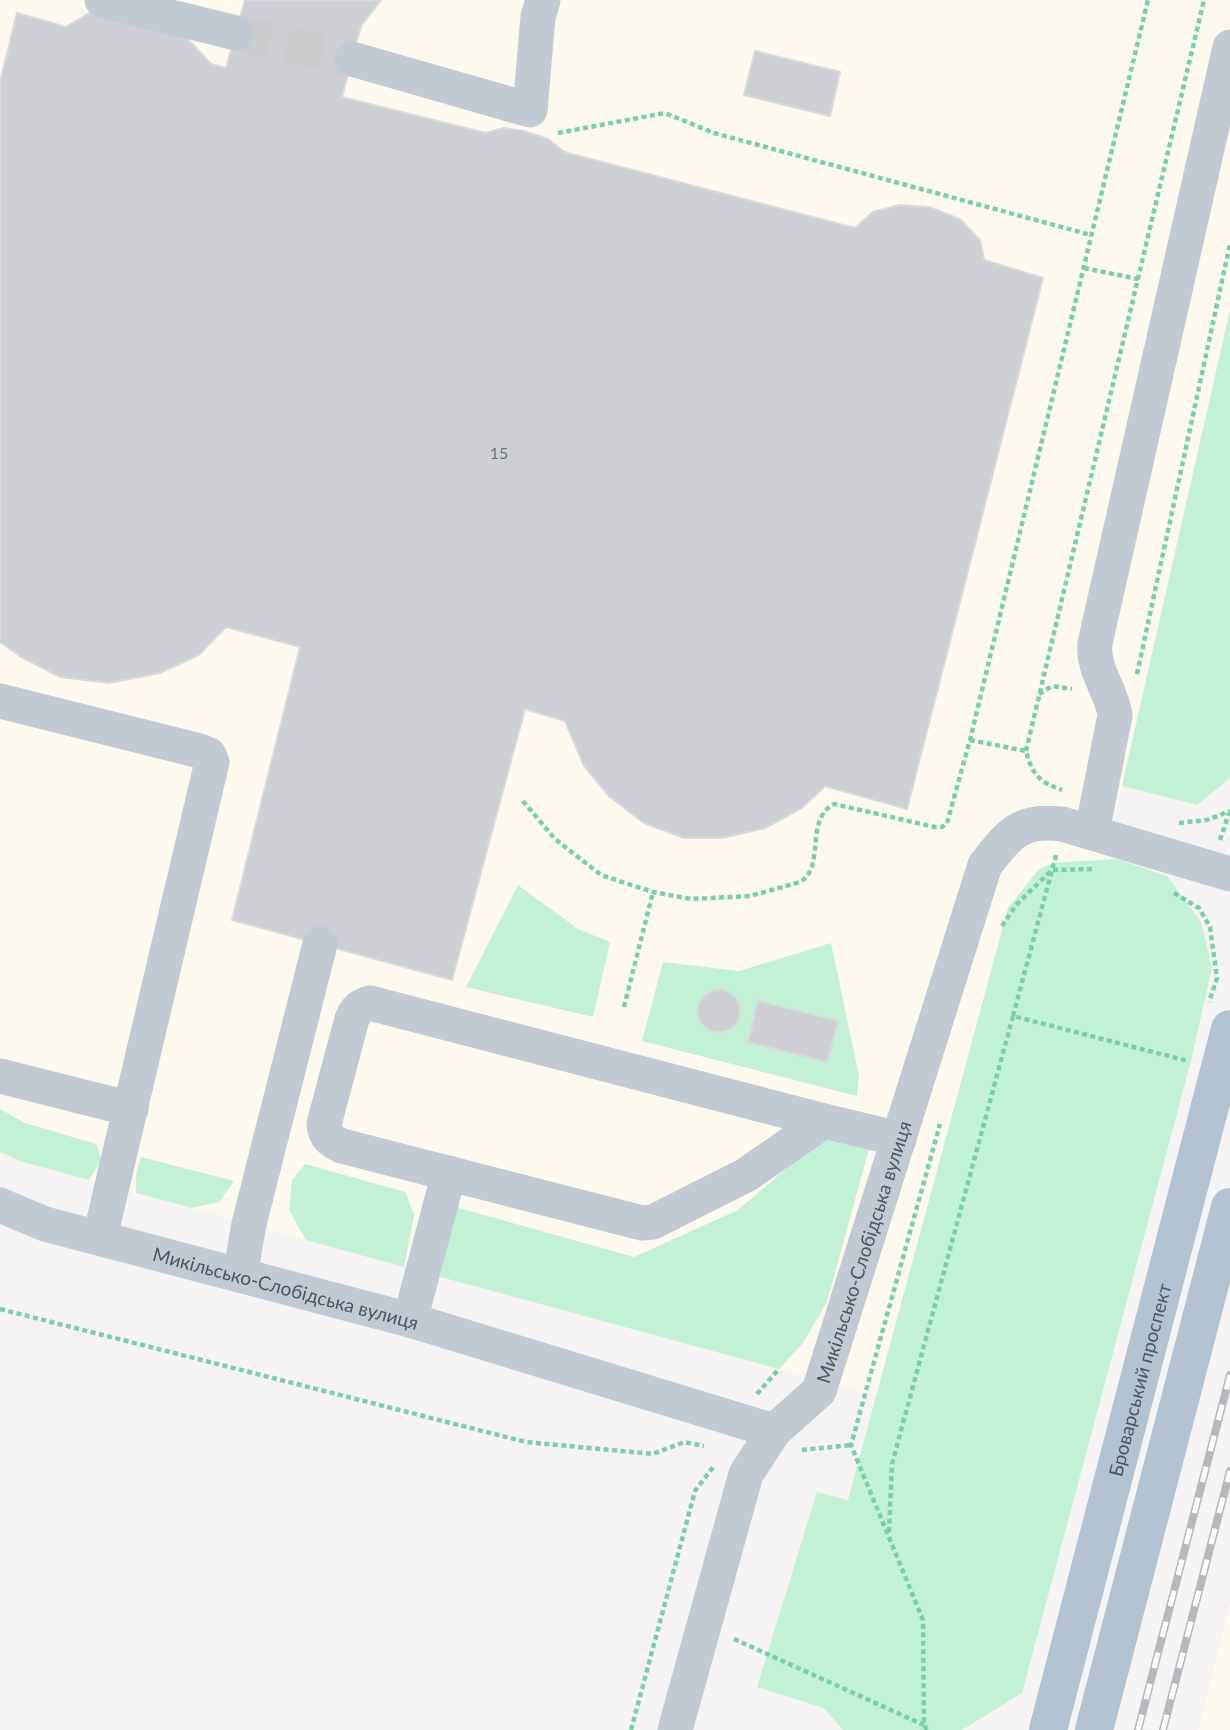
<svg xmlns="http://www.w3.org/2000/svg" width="1230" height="1730" font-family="Lato,sans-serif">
  <rect width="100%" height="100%" fill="#f5f3f3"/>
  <!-- commercial -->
  <g fill="#fdf9ef">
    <polygon points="0,0 1230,0 1230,310 1122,786 1103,859 1054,863 1008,909 876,1396 23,1162 0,1152"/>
    <polygon points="1230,1602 1230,1730 1198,1730"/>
  </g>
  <!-- green -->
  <g fill="#c3f1d5">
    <polygon points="1230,310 1230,778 1197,805 1122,786"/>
    <polygon points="1117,859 1167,876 1201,922 1212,968 1191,1061 1022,1693 962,1730 843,1730 824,1708 757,1687 817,1492 848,1500 1008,908 1039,869 1054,863"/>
    <polygon points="518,885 578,929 610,942 593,1017 466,987"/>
    <polygon points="831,943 859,1076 857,1096 642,1041 663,962 739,971"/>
    <polygon points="0,1109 25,1123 96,1144 102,1160 89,1180 23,1162 0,1152"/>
    <polygon points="834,1128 869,1149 827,1302 803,1343 779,1369 437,1276 452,1206 634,1257 738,1210"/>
    <polygon points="141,1157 234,1181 219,1202 192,1208 136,1193 136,1174"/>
    <polygon points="305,1164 405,1192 414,1215 404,1267 306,1240 289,1210 292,1180"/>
  </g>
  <!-- building -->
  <g fill="#cdcfd5" stroke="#d7d9de" stroke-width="2">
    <polygon points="245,0 381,0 361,26 342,97 486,133 503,128 524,131 548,139 564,152 855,228 873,212 900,205 929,207 960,219 980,240 984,260 1043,278 907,809 825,786 802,808 765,828 722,838 684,838 644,823 609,796 584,766 565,721 525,709 452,980 232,920 300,647 226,627 199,655 160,673 109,683 60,677 21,657 0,642 0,82 17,13 66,27 91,12 184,35 211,64 226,68"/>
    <polygon points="755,51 840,72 830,116 744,95"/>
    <circle cx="719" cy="1011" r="21"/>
    <polygon points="758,1001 838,1021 827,1062 748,1042"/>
  </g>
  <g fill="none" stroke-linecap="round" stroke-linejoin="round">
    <!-- minor-tunnel -->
    <polyline stroke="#caccce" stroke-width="35" stroke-dasharray="35 18" stroke-linecap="butt" points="236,33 352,59"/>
    <!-- path -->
    <g stroke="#7ad0a6" stroke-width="4.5" stroke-dasharray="5 3.5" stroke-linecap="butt">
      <polyline points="558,133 665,113 714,133 1091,235"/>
      <polyline points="1084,268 1138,279"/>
      <polyline points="1137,674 1230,244"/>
      <polyline points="1039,694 1052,686 1072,689"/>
      <path d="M970,740L1026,751C1032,774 1039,782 1062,790"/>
      <polyline points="1026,751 1204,0"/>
      <path d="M523,801L555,839L601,875L653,892L691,899L750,896L800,882C826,867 804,820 834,804L935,827H942L947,823L970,740L1148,0"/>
      <polyline points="1179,823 1207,820 1230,811"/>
      <polyline points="1220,840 1229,813"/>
      <polyline points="1056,855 1013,1016 1188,1061"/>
      <polyline points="1174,893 1199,908 1210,927 1217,978 1209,1002"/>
      <polyline points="1002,926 1016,905 1052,870 1094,869"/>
      <polyline points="624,1007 653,892"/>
      <polyline points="0,1309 526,1442 653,1454 684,1442 704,1446"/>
      <polyline points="757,1394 779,1369"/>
      <polyline points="802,1450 851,1445"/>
      <polyline points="889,1532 892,1464 1013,1016"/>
      <polyline points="734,1639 924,1725"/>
      <polyline points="631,1730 695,1491 714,1466"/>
      <polyline points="927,1730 924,1725 923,1620 851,1445 940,1124"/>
    </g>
    <!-- minor -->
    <g stroke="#c1cad2" stroke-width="35">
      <polyline points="102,0 236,33"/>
      <polyline points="352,59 530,110 538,17 543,0"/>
      <polyline points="0,701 200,751 209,755 212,762 100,1237"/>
      <path d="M1092,832L1115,715C1111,689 1092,670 1095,643L1230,47"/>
      <polyline points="0,1076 131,1109"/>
      <path d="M824,1121L746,1175L653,1222L642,1223L342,1146C331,1141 325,1137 324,1124L352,1019C356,1009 360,1006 370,1003L824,1121L899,1139"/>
      <path id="s1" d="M0,1205L45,1224L410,1320L774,1431L819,1391L985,865C1010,834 1019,819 1062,824L1230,874"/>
      <polyline points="240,1275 249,1224 320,944"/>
      <polyline points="410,1320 449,1173"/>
      <polyline points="675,1730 746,1474 774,1431"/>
    </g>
    <!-- major -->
    <g stroke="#b3c2d1" stroke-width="38">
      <path id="s2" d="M1048,1730L1230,1029"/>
      <polyline points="1094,1730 1230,1207"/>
    </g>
    <defs>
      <g id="rail">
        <polyline points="1138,1730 1230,1375"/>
        <polyline points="1163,1730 1230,1471"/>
      </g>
    </defs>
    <!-- rail casing -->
    <use href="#rail" stroke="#b5b8bd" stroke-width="8"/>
    <!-- rail -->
    <use href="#rail" stroke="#fff" stroke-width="5" stroke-dasharray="16" stroke-linecap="butt"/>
  </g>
  <g text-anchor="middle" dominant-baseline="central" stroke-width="5" stroke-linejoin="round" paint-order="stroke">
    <!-- number labels -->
    <g font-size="16" fill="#6b747e">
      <text x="499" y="452">15</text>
    </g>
    <!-- street labels -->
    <g font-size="19" fill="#4a5661" stroke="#fff">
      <text stroke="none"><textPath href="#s1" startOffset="1013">Микільсько-Слобідська вулиця</textPath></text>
      <text stroke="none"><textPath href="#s1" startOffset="298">Микільсько-Слобідська вулиця</textPath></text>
      <text stroke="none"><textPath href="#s2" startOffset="362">Броварський проспект</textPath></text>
    </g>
  </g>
</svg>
